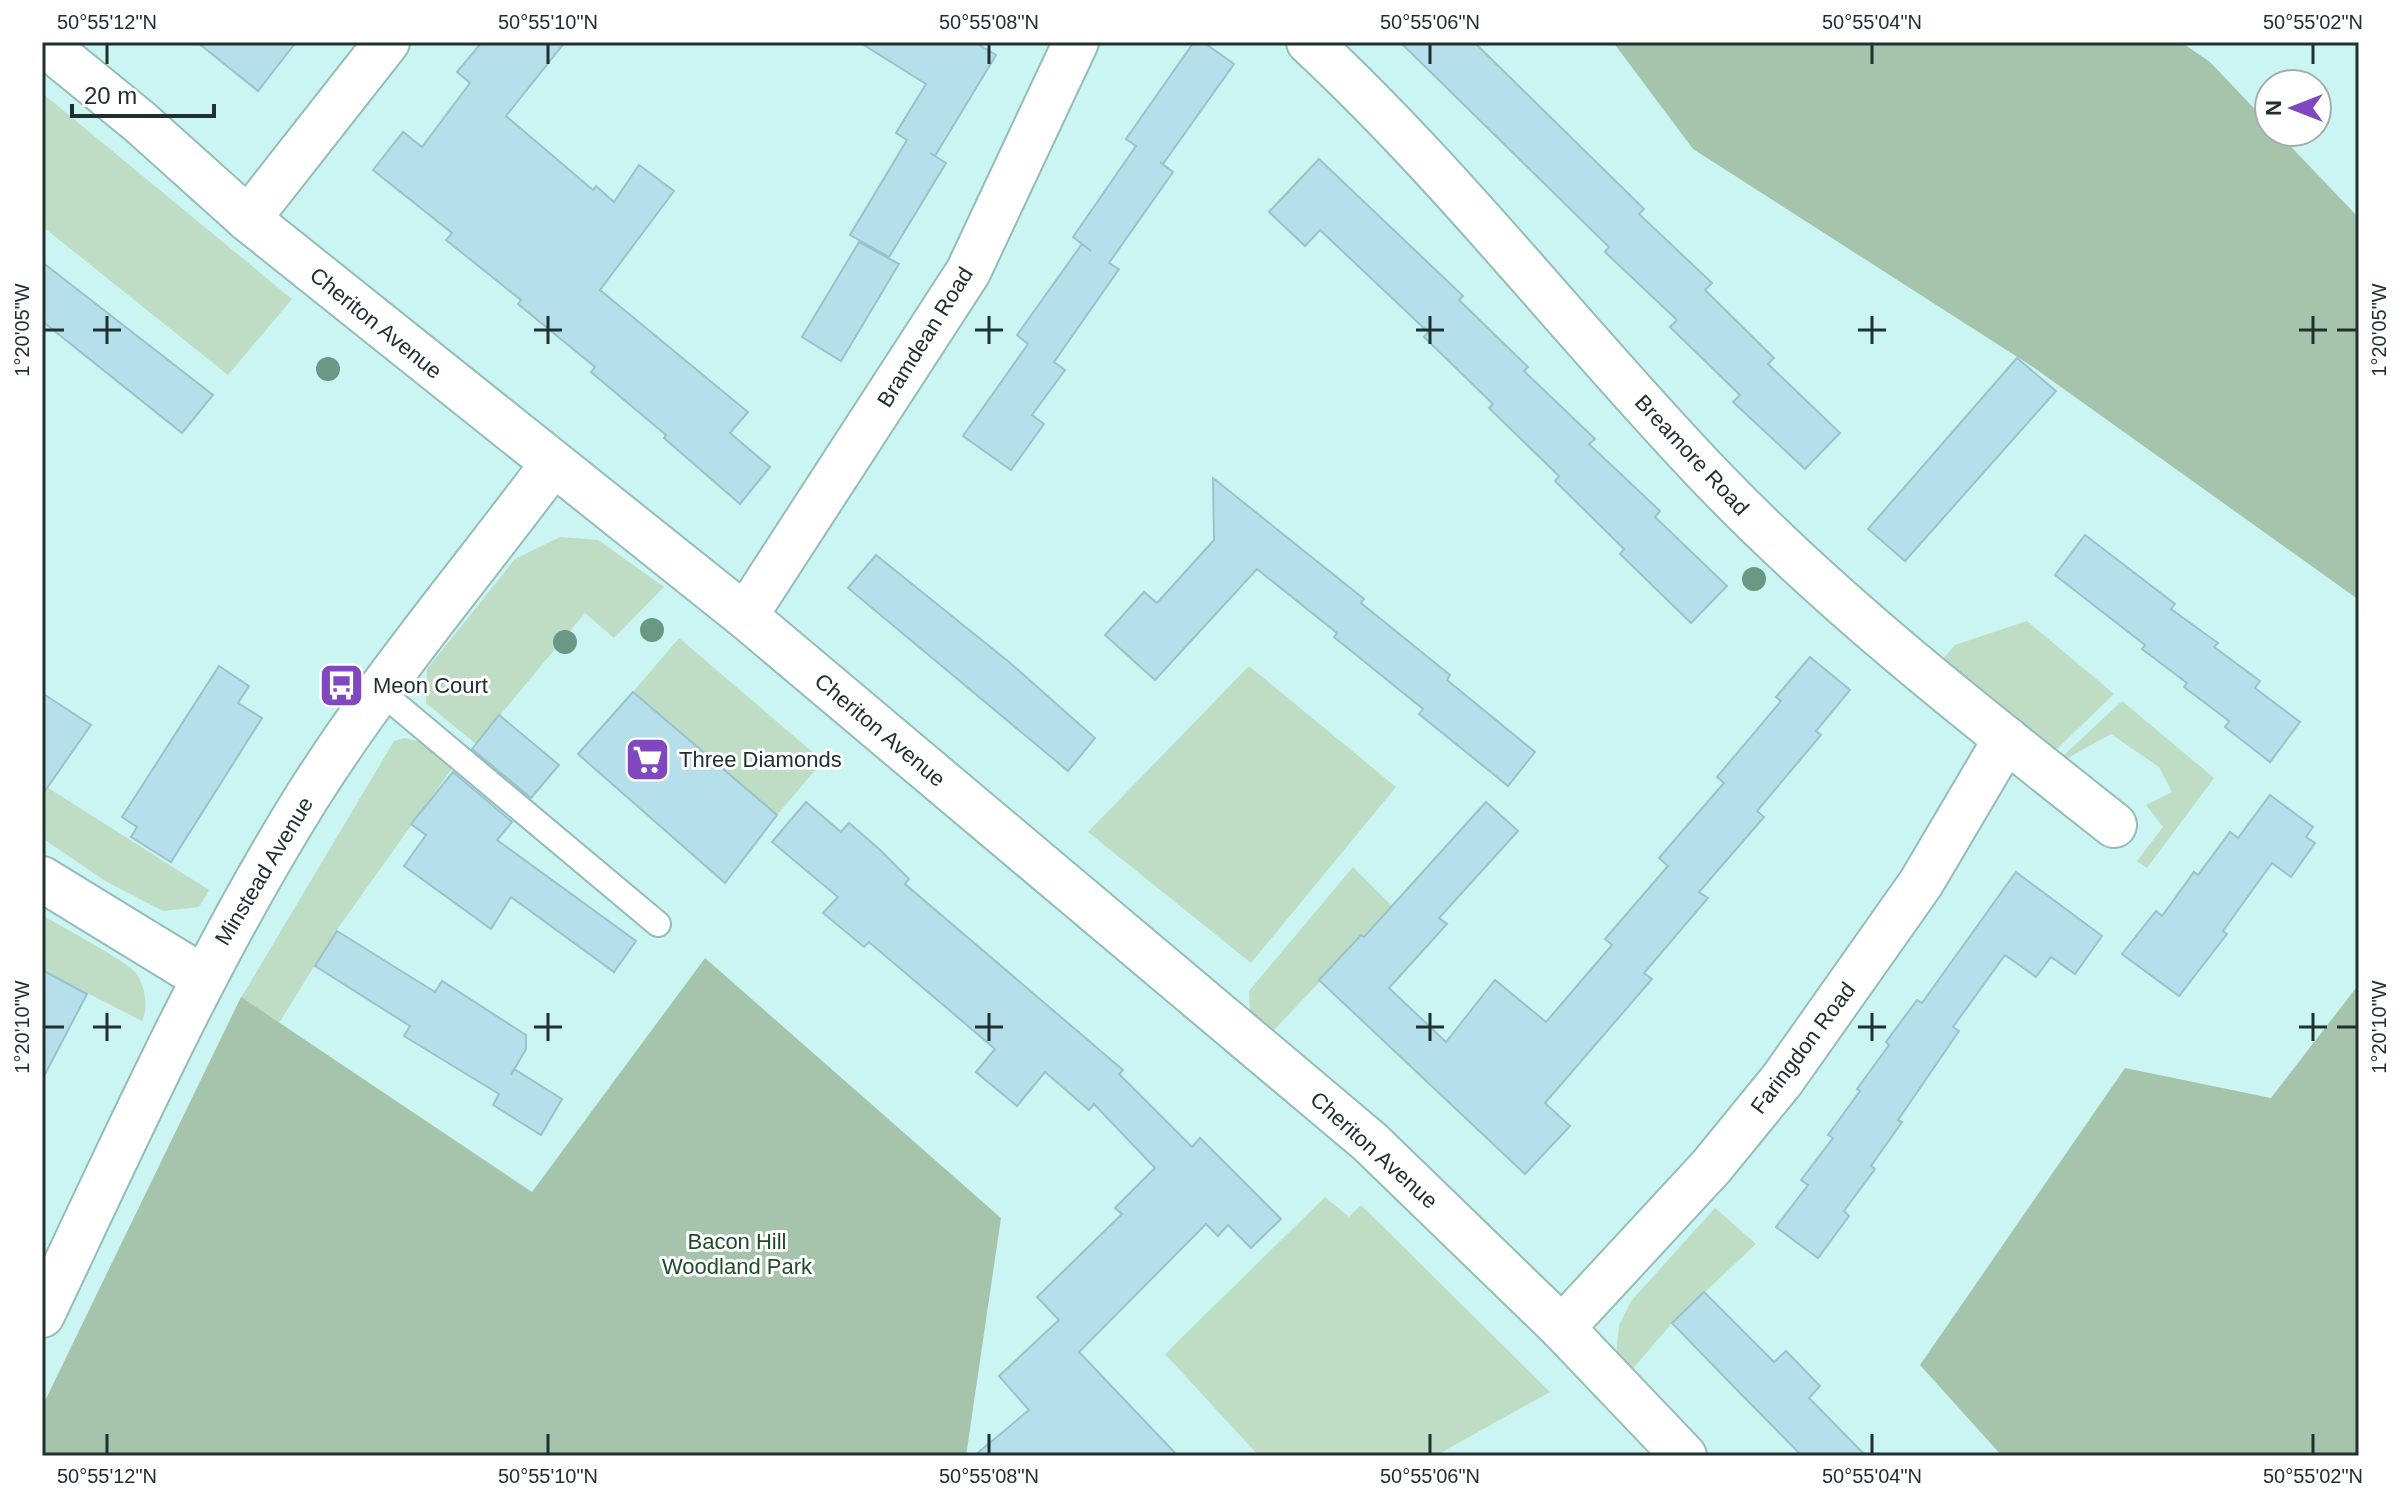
<svg xmlns="http://www.w3.org/2000/svg" width="2401" height="1498" font-family="Helvetica,sans-serif">
  <rect width="100%" height="100%" fill="#cbf5f3"/>
  <!-- green -->
  <g fill="#bfdcc4">
    <polygon points="42,93 292,299 228,375 42,226"/>
    <polygon points="560,537 598,540 664,587 614,638 585,613 476,744 426,703 427,669 515,559"/>
    <polygon points="2027,621 2114,694 2056,750 1942,660 1955,645"/>
    <polygon points="679,638 823,761 777,815 633,692"/>
    <polygon points="1249,666 1396,787 1251,963 1088,832"/>
    <polygon points="2122,701 2214,778 2147,868 2137,861 2163,827 2146,805 2172,792 2159,767 2111,734 2064,760 2062,757"/>
    <polygon points="404,738 428,743 455,764 336,931 279,1023 241,998 394,741"/>
    <polygon points="42,784 209,890 199,907 163,911 107,882 42,838"/>
    <polygon points="1353,867 1392,906 1273,1031 1250,1010 1249,991"/>
    <path d="M42,915C60,926 125,960 135,972C145,984 149,1008 142,1021L42,970Z"/>
    <polygon points="1325,1197 1349,1217 1361,1205 1550,1392 1435,1456 1259,1456 1165,1354"/>
    <polygon points="1715,1208 1756,1244 1672,1323 1630,1372 1616,1354 1619,1325 1632,1300"/>
  </g>
  <!-- forest -->
  <g fill="#a6c4ac">
    <polygon points="1613,42 2181,42 2210,62 2269,124 2269,132 2277,132 2359,218 2359,600 2033,367 1693,149"/>
    <polygon points="705,958 1001,1218 966,1456 42,1456 42,1407 241,997 532,1192"/>
    <polygon points="2359,984 2359,1456 2002,1456 1920,1365 2125,1068 2271,1098"/>
  </g>
  <!-- building -->
  <g fill="#b5e0eb" stroke="#9bc1cb" stroke-width="2">
    <polygon points="197,42 296,42 258,91"/>
    <polygon points="482,42 565,42 506,116 593,190 596,186 614,202 639,165 674,191 600,290 748,412 730,433 770,467 740,504 664,438 666,435 591,372 595,367 518,304 521,300 446,240 452,233 373,170 403,132 422,147 470,83 457,72"/>
    <polygon points="859,42 974,42 996,55 935,156 930,153 946,163 889,257 850,235 907,140 896,133 926,84"/>
    <polygon points="1194,42 1203,42 1234,64 1163,164 1160,162 1173,172 1109,263 1119,269 1054,362 1065,370 1032,415 1044,424 1011,470 963,436 1028,344 1017,335 1082,244 1091,251 1073,237 1136,146 1126,139"/>
    <polygon points="1400,42 1474,42 1644,209 1639,214 1712,283 1705,290 1774,358 1768,364 1840,433 1805,469 1733,402 1740,395 1670,327 1677,320 1605,252 1609,247"/>
    <polygon points="1319,159 1463,296 1459,300 1528,367 1524,371 1595,439 1589,444 1660,511 1655,517 1727,586 1691,623 1620,554 1624,549 1555,481 1559,476 1489,408 1493,404 1424,337 1428,332 1320,230 1305,246 1269,212"/>
    <polygon points="859,242 899,264 841,361 802,337"/>
    <polygon points="42,262 213,395 182,433 42,321"/>
    <polygon points="2017,358 2056,391 1905,561 1868,529"/>
    <polygon points="1213,478 1364,599 1361,603 1450,675 1447,680 1535,752 1508,786 1419,714 1423,709 1334,637 1337,633 1257,569 1155,680 1105,635 1144,592 1157,603 1214,540"/>
    <polygon points="2085,535 2175,604 2171,609 2218,643 2214,647 2260,681 2255,688 2300,722 2270,762 2225,727 2229,721 2184,687 2187,683 2142,649 2145,645 2055,575"/>
    <polygon points="876,555 1009,662 1095,738 1068,771 848,588"/>
    <polygon points="1810,657 1850,690 1816,731 1821,735 1757,811 1764,817 1699,892 1708,898 1644,973 1652,979 1545,1103 1570,1126 1525,1174 1319,980 1361,935 1364,937 1486,802 1518,831 1439,918 1447,924 1389,988 1446,1042 1495,980 1546,1022 1612,945 1605,939 1668,866 1659,858 1724,783 1717,777 1781,701 1776,697"/>
    <polygon points="219,666 249,686 238,703 262,718 171,862 131,837 137,827 122,817"/>
    <polygon points="633,692 777,815 725,883 578,754"/>
    <polygon points="42,693 91,725 42,795"/>
    <polygon points="499,715 559,765 531,798 472,749"/>
    <polygon points="453,772 512,822 497,840 636,941 614,972 511,897 491,929 404,866 426,835 411,824"/>
    <polygon points="2270,795 2313,827 2306,837 2315,843 2291,877 2272,863 2223,931 2227,934 2179,996 2122,954 2156,911 2162,916 2194,872 2198,875 2230,832 2238,838"/>
    <polygon points="806,802 841,832 849,823 878,848 909,879 905,884 1123,1070 1119,1074 1192,1147 1200,1138 1281,1219 1251,1248 1228,1225 1218,1236 1206,1224 1079,1352 1178,1456 974,1456 1029,1410 999,1376 1059,1320 1037,1297 1122,1214 1115,1208 1155,1168 1094,1104 1089,1110 1045,1072 1017,1106 976,1072 995,1049 869,942 864,947 823,913 838,897 772,842"/>
    <polygon points="2016,872 2102,936 2075,974 2051,957 2036,977 2005,955 1953,1027 1959,1031 1898,1120 1902,1122 1871,1166 1875,1169 1844,1211 1849,1216 1818,1258 1776,1227 1808,1185 1801,1180 1833,1138 1828,1135 1860,1091 1857,1089 1889,1045 1886,1042 1917,1000 1922,1003"/>
    <polygon points="337,931 435,992 442,981 526,1035 526,1049 511,1075 514,1069 562,1099 541,1135 493,1105 499,1094 404,1036 410,1026 315,966"/>
    <polygon points="42,970 87,994 42,1080"/>
    <polygon points="1704,1292 1774,1362 1786,1351 1820,1386 1809,1398 1866,1456 1802,1456 1740,1393 1672,1323"/>
  </g>
  <g fill="none" stroke-linecap="round" stroke-linejoin="round">
    <defs>
      <polyline id="service" points="381,692 658,924"/>
      <g id="minor">
        <polyline points="42,42 140,122 248,219 745,616 1370,1142 1562,1328 1684,1456"/>
        <path d="M1309,42C1454,177 1575,335 1712,478C1835,606 1975,715 2114,825"/>
        <polyline points="248,219 387,42"/>
        <polyline points="745,616 968,272 1076,42"/>
        <polyline points="42,879 202,977"/>
        <path d="M42,1315C125,1140 204,962 307,797C380,681 470,575 552,465"/>
        <polyline points="1562,1328 1711,1167 1782,1080 1921,883 2006,739"/>
      </g>
    </defs>
    <!-- service casing -->
    <use href="#service" stroke="#93bcba" stroke-width="28"/>
    <!-- minor casing -->
    <use href="#minor" stroke="#93bcba" stroke-width="48"/>
    <!-- service -->
    <use href="#service" stroke="#fff" stroke-width="24"/>
    <!-- minor -->
    <use href="#minor" stroke="#fff" stroke-width="44"/>
  </g>
  <!-- trees -->
  <g fill="#6b9884">
    <circle cx="328" cy="369" r="12"/>
    <circle cx="1754" cy="579" r="12"/>
    <circle cx="652" cy="630" r="12"/>
    <circle cx="565" cy="642" r="12"/>
  </g>
  <!-- ticks -->
  <path fill="none" stroke="#203030" stroke-width="3" d="M107,44V64M548,44V64M989,44V64M1430,44V64M1872,44V64M2313,44V64M107,316V344M548,316V344M989,316V344M1430,316V344M1872,316V344M2313,316V344M44,330H64M93,330H121M534,330H562M975,330H1003M1416,330H1444M1858,330H1886M2299,330H2327M2337,330H2357M107,1013V1041M548,1013V1041M989,1013V1041M1430,1013V1041M1872,1013V1041M2313,1013V1041M44,1027H64M93,1027H121M534,1027H562M975,1027H1003M1416,1027H1444M1858,1027H1886M2299,1027H2327M2337,1027H2357M107,1434V1454M548,1434V1454M989,1434V1454M1430,1434V1454M1872,1434V1454M2313,1434V1454"/>
  <!-- icons -->
  <defs>
    <symbol id="bus-square" viewBox="-11 -11 22 22"><rect x="-9" y="-9" width="18" height="18" rx="4" fill="#7f48bf" stroke="#fff"/><path d="M-5-6H5V4H4V6H2V4H-2V6H-4V4H-5ZM-3.5-4V0h7V-4ZM-3.5 1.2v1.5H-2V1.2ZM2 1.2v1.5H3.5V1.2Z" fill="#fff"/></symbol>
    <symbol id="supermarket-square" viewBox="-11 -11 22 22"><rect x="-9" y="-9" width="18" height="18" rx="4" fill="#7f48bf" stroke="#fff"/><path d="M-6-5.5h2.5l.6 2H6L4.5 2H-2.5L-4.4-4H-6ZM-1.5 3.2a1.3 1.3 0 1 0 .1 0ZM3 3.2a1.3 1.3 0 1 0 .1 0Z" fill="#fff"/></symbol>
  </defs>
  <g fill-rule="evenodd">
    <use href="#bus-square" x="316" y="660" width="51" height="51"/>
    <use href="#supermarket-square" x="622" y="734" width="51" height="51"/>
  </g>
  <g text-anchor="middle" dominant-baseline="central" stroke-width="6" stroke-linejoin="round" paint-order="stroke">
    <!-- street labels -->
    <g font-size="22" fill="#203030" stroke="#fff">
      <text transform="translate(376 323) rotate(39)">Cheriton Avenue</text>
      <text transform="translate(925 337) rotate(-58)">Bramdean Road</text>
      <text transform="translate(1692 455) rotate(47)">Breamore Road</text>
      <text transform="translate(880 730) rotate(40)">Cheriton Avenue</text>
      <text transform="translate(264 871) rotate(-59)">Minstead Avenue</text>
      <text transform="translate(1803 1048) rotate(-53)">Faringdon Road</text>
      <text transform="translate(1374 1150) rotate(42)">Cheriton Avenue</text>
    </g>
    <!-- poi labels -->
    <g font-size="22" fill="#203030" stroke="#fff" text-anchor="start">
      <text x="373" y="685">Meon Court</text>
      <text x="679" y="759">Three Diamonds</text>
    </g>
    <!-- park labels -->
    <g font-size="22" fill="#1d4c2a" stroke="#fff">
      <text x="737" y="1241">Bacon Hill<tspan x="737" dy="25">Woodland Park</tspan></text>
    </g>
  </g>
  <!-- border -->
  <rect width="2401" height="1498" fill="none" stroke="#ffffff" stroke-width="88"/>
  <!-- north arrow -->
  <g transform="translate(2293 108) rotate(270)"><circle r="38" fill="#ffffff" stroke="#a6acac" stroke-width="2"/>
  <path d="M0-6L14 30L0 20L-14 30Z" fill="#7f48bf"/>
  <text y="-12" font-size="22" font-weight="bold" text-anchor="middle" fill="#203030">N</text>
  </g>
  <!-- scale -->
  <path d="M72 104v12h142v-12" fill="none" stroke="#203030" stroke-width="4"/>
  <text x="84" y="104" font-size="24" fill="#203030" stroke="#ffffff" stroke-width="6" paint-order="stroke">20 m</text>
  <rect x="44" y="44" width="2313" height="1410" fill="none" stroke="#203030" stroke-width="3"/>
  <g font-size="20" text-anchor="middle" fill="#203030">
    <text x="107" y="29">50°55'12"N</text>
    <text x="548" y="29">50°55'10"N</text>
    <text x="989" y="29">50°55'08"N</text>
    <text x="1430" y="29">50°55'06"N</text>
    <text x="1872" y="29">50°55'04"N</text>
    <text x="2313" y="29">50°55'02"N</text>
    <text transform="translate(2379 330) rotate(-90)" y="7">1°20'05"W</text>
    <text transform="translate(22 330) rotate(-90)" y="7">1°20'05"W</text>
    <text transform="translate(2379 1027) rotate(-90)" y="7">1°20'10"W</text>
    <text transform="translate(22 1027) rotate(-90)" y="7">1°20'10"W</text>
    <text x="107" y="1483">50°55'12"N</text>
    <text x="548" y="1483">50°55'10"N</text>
    <text x="989" y="1483">50°55'08"N</text>
    <text x="1430" y="1483">50°55'06"N</text>
    <text x="1872" y="1483">50°55'04"N</text>
    <text x="2313" y="1483">50°55'02"N</text>
  </g>
</svg>
